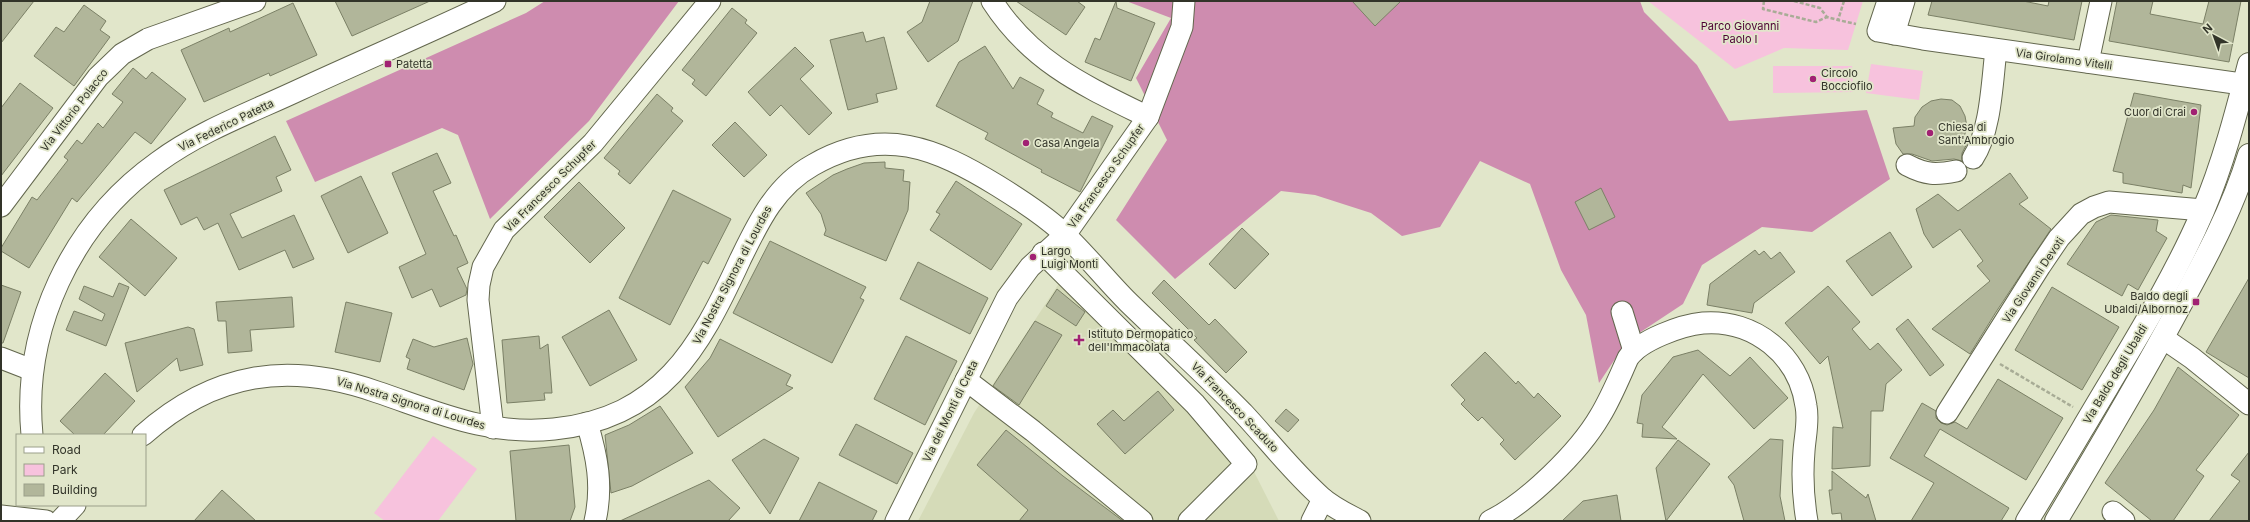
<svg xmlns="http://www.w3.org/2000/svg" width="2250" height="522" font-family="Inter,sans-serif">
  <rect width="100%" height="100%" fill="#e1e6ca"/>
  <!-- built -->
  <polygon fill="#d5dbb8" points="1069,268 1247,458 1279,521 918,521 974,413"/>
  <!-- green -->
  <g fill="#f7c2dd">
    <polygon points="1648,1 1863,1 1848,50 1784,48 1735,69"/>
    <polygon points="1871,64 1923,71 1919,100 1866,93"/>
    <polygon points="1773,66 1852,66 1853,92 1773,93"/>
    <polygon points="433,436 477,469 438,521 385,521 374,513"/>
  </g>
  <!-- forest -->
  <g fill="#ce8caf">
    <polygon points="545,1 679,1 589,121 490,219 458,135 442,128 315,182 286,121 526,13"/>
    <polygon points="1126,1 1640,1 1644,12 1697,65 1729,121 1867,110 1890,179 1812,232 1762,227 1702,265 1683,304 1627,341 1599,383 1586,315 1561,270 1530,184 1480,161 1440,227 1402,236 1371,213 1315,195 1281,191 1175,279 1116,220 1167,140 1136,78 1171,18"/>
  </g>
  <!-- building -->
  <g fill="#b1b69a" stroke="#7b8066">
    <polygon points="1,1 34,1 1,43"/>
    <polygon points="335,1 430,1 352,36"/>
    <polygon points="930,1 973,1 958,41 928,62 907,32 922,22"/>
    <polygon points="1016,1 1077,1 1085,7 1066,35"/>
    <polygon points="1116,1 1117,8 1155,23 1131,81 1085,62 1095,38 1100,40"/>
    <polygon points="1352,1 1401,1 1375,26"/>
    <polygon points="1932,1 2023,1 2048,6 2049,1 2082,1 2074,40 1928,15"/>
    <polygon points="2117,1 2153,1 2150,14 2203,24 2209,1 2241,1 2229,62 2109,41"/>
    <polygon points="293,3 317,55 270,76 269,73 204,102 181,50 229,28 230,32"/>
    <polygon points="84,5 106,21 100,30 110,37 74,86 34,56 56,27 64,32"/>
    <polygon points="732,8 747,20 745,23 757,33 706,96 692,84 695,80 682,70"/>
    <polygon points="863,32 866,42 884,37 897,89 876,94 878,102 848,110 830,40"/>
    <polygon points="985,46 1013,89 1020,77 1044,90 1037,104 1053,113 1051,117 1083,133 1092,116 1113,126 1080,192 1041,172 1042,170 985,139 988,133 936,106 959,62"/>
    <polygon points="795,47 814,66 800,79 832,113 809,135 781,105 770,116 748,92"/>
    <polygon points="133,68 146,79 152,72 186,99 151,144 135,132 77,202 72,198 29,268 1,251 1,248 32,197 37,200 68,160 64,157 77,140 82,144 98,123 103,128 123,102 112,94"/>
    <polygon points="20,83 53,108 1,176 1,108"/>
    <polygon points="2134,93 2201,105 2191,188 2183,185 2182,193 2123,183 2123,173 2113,171"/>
    <polygon points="657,94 673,108 671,111 683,121 630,184 618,174 620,171 604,158"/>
    <polygon points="1941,99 1952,100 1960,106 1965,116 1967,127 1964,137 1969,140 1962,153 1962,161 1954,159 1932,161 1912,154 1903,154 1896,144 1893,128 1914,126 1915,117 1922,107 1931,101"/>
    <polygon points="735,122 767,155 744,177 712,145"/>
    <polygon points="275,136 291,170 276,177 282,191 230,214 242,238 294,215 314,259 293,268 285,250 239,270 218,223 204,230 197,217 181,225 164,190"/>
    <polygon points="437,153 451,183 433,191 454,236 456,235 468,263 457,268 467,289 466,295 440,307 432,289 412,298 399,267 426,254 392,173"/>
    <polygon points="885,162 885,168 904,170 903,181 910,182 908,210 886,261 824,235 826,230 821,214 806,193 833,175 847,169 864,163"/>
    <polygon points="2010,173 2028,198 2019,204 2051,229 1996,312 1970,354 1932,329 1990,281 1977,266 1983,261 1960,229 1933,248 1924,234 1916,209 1938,194 1958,211"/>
    <polygon points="361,176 388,233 348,253 321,196"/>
    <polygon points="956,181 1022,224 991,270 930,230 940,214 936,212"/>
    <polygon points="579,182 625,228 590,263 544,217"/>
    <polygon points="1601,188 1615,217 1589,230 1575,202"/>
    <polygon points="673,190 731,219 708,264 703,261 670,325 619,298"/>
    <polygon points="2111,215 2158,220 2156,231 2167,238 2138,290 2128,284 2122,296 2067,264 2096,222"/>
    <polygon points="131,219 177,258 145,296 99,257"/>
    <polygon points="1242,228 1269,254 1235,289 1209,264"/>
    <polygon points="1890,232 1912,267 1872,296 1846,261"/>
    <polygon points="770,241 866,287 860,298 864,300 832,363 733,313"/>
    <polygon points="1755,250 1759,255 1764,251 1771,259 1780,252 1795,272 1754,303 1752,313 1707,305 1710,284"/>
    <polygon points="918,262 988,298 970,334 900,299"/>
    <polygon points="2249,278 2249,378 2206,352"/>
    <polygon points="1164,280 1209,325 1215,319 1247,352 1226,373 1194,340 1197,338 1152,293"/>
    <polygon points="119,283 129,287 106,346 66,330 74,311 102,321 105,314 79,299 84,286 113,297"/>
    <polygon points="1,285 21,292 3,343 1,343"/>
    <polygon points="1828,286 1860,322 1852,329 1870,350 1878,343 1902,370 1886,384 1883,411 1871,411 1870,466 1832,469 1833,427 1843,428 1828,356 1820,364 1785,323"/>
    <polygon points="2052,287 2119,327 2082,390 2015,350"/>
    <polygon points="1057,289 1085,312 1076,326 1046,306"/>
    <polygon points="292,297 294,327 250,330 252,351 228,353 226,321 218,321 216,302"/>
    <polygon points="346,302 392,313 380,362 335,352"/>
    <polygon points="609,310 637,360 590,386 562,337"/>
    <polygon points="1908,319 1944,365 1930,376 1896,329"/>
    <polygon points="1035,321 1062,335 1019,405 993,386"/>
    <polygon points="188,327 194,329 203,365 180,371 177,358 137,392 125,343"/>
    <polygon points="539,336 540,349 548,344 552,393 544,393 545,400 507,403 502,340"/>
    <polygon points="906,336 957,361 925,425 874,399"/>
    <polygon points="467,338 473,364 464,390 407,369 410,359 406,357 413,339 434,347"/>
    <polygon points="720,339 791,375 786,385 793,388 718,437 685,387 710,358"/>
    <polygon points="1698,350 1730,376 1750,357 1788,398 1754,429 1703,374 1662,427 1677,439 1642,437 1643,424 1637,423 1642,395 1673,357"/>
    <polygon points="1485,352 1516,384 1518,381 1534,398 1538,393 1561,416 1515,460 1500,444 1504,440 1482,417 1478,421 1461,404 1465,400 1451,385"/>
    <polygon points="2178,367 2239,415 2196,470 2204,476 2173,521 2152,521 2105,483 2154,410"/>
    <polygon points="105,373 135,401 103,435 75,435 60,421"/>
    <polygon points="1998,379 2063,418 2026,480 1940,429 1924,456 2009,508 2001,521 1911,521 1934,483 1890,458 1922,403 1936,411 1936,418 1941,423 1947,425 1955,422 1967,429"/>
    <polygon points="1158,391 1174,410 1125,454 1097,424 1113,410 1124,421"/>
    <polygon points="660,406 693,453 632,486 611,493 605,435 629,425"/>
    <polygon points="1286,409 1299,420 1288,432 1275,421"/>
    <polygon points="856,424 913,453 897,484 839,455"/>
    <polygon points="1006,430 1063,476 1123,521 1019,521 1028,510 977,465"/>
    <polygon points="764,439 799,458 770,514 732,460"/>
    <polygon points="1770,439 1783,440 1780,496 1785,521 1744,521 1734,485 1728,477"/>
    <polygon points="1678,440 1710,464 1666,521 1656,468"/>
    <polygon points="569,445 575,507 570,521 516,521 510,451"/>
    <polygon points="2249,452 2249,521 2209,521 2240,481 2231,475"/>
    <polygon points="1832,471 1866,498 1868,494 1876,521 1842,521 1841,513 1832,514 1829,490 1832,490"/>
    <polygon points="709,480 740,508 728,521 620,521"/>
    <polygon points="819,482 877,511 872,521 799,521"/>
    <polygon points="222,490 256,521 194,521"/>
    <polygon points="1617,495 1621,521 1562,521 1583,501"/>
  </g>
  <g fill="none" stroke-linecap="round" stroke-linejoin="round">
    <defs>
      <g id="minor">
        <path d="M992,1C1032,63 1085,86 1148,117"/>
        <polyline points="1888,1 1878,31 1923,39 2249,85"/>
        <polyline points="1894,34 1904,1"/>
        <polyline points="2088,62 2101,1"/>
        <path d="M1973,158C1991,131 1992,82 1996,50"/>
        <path d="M1907,165C1926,175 1936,175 1956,171"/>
        <polyline points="1,206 98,77 122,54 148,39 255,1"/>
        <polyline points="1043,253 1195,404 1246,464 1189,521"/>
        <polyline points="1622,312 1634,351"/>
        <polyline points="2163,338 2192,358 2249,404"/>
        <polyline points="1,358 32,370"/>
        <polyline points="966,380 1033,431 1142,521"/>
        <polyline points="1947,413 2040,266 2059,238 2081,214 2094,207 2109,202 2203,210"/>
        <path d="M587,423C597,456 603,486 595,521"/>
        <polyline points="493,428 478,300 479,285 483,267 504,230 593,143 710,1"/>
        <path d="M32,435C22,329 71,224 158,162C200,131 252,112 299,90C364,60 430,32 495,1"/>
        <path d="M143,435C214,372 288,361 377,392C437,412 488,436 554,429C661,418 699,349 740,260C758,223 775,186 813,165C882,125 936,148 998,186C1019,199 1041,213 1060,230C1084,252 1105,279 1128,302C1166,339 1206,375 1243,413C1269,441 1293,472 1321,497C1332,507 1347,514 1360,521"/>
        <polyline points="2113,512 2124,521"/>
        <polyline points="1,516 46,521"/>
        <polyline points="60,521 75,505"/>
        <polyline points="896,521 1007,298 1030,267 1065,235 1148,117 1182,27 1184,1"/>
        <polyline points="1312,521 1323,499"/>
        <path d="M1490,521C1527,503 1579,452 1600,416C1611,398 1619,378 1628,358C1640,340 1682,325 1703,323C1754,319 1799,355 1806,406C1809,421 1805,436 1804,451C1802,474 1803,498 1807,521"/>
      </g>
      <g id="major">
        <path d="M2027,521C2055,476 2081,431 2108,386C2142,329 2177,272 2203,211C2223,164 2236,114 2249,64"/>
        <path d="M2056,521C2097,452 2139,382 2177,311C2205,260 2232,211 2249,155"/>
      </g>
    </defs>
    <!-- minor casing -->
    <use href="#minor" stroke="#63674e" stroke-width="23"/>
    <!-- major casing -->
    <use href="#major" stroke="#63674e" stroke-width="24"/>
    <!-- path -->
    <g stroke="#a8ac96" stroke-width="2.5" stroke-dasharray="4 2" stroke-linecap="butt">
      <polyline points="1764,1 1763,9 1816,22 1827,17"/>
      <polyline points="1794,1 1820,8 1827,17 1838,20"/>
      <polyline points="1844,1 1838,20 1856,24"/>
      <polyline points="2000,364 2073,407"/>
    </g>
    <!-- minor -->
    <use href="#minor" stroke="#fff" stroke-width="21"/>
    <!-- major -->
    <use href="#major" stroke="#fff" stroke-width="22"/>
  </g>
  <!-- markers -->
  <g fill="#a12173" stroke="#e1e6ca" stroke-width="1.5">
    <rect x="384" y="60" width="8" height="8" rx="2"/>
    <circle cx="1813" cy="79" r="4"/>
    <circle cx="2194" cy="112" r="4"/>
    <circle cx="1930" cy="133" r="4"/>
    <circle cx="1026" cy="143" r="4"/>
    <circle cx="1033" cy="257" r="4"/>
    <rect x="2192" y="298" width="8" height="8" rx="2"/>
    <path d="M1077 334h4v4h4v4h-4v4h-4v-4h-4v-4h4z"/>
  </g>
  <g text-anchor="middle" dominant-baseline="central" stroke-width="3.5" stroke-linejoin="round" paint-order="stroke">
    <!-- park labels -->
    <g font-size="11" fill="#4e0034" stroke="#e1e6ca">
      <text x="1740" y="26">Parco Giovanni<tspan x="1740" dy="13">Paolo I</tspan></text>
    </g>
    <!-- street labels -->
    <g font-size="11" fill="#323429" stroke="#e1e6ca">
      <text transform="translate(2064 59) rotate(8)">Via Girolamo Vitelli</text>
      <text transform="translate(74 110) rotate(-52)">Via Vittorio Polacco</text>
      <text transform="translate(226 125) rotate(-26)">Via Federico Patetta</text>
      <text transform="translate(1106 176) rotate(-55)">Via Francesco Schupfer</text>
      <text transform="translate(550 186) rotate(-45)">Via Francesco Schupfer</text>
      <text transform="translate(732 275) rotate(-62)">Via Nostra Signora di Lourdes</text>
      <text transform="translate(2033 280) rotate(-56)">Via Giovanni Devoti</text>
      <text transform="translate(2115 374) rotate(-59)">Via Baldo degli Ubaldi</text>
      <text transform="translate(411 403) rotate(17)">Via Nostra Signora di Lourdes</text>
      <text transform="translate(1235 407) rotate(46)">Via Francesco Scaduto</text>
      <text transform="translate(950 411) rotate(-64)">Via dei Monti di Creta</text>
    </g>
    <!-- poi labels -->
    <g font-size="11" fill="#323429" stroke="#e1e6ca" text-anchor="start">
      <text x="396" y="64">Patetta</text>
      <text x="1821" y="73">Circolo<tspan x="1821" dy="13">Bocciofilo</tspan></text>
      <text x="2186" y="112" text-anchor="end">Cuor di Crai</text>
      <text x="1938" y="127">Chiesa di<tspan x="1938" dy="13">Sant'Ambrogio</tspan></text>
      <text x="1034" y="143">Casa Angela</text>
      <text x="1041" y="251">Largo<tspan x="1041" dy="13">Luigi Monti</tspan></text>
      <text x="2188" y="296" text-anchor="end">Baldo degli<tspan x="2188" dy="13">Ubaldi/Albornoz</tspan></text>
      <text x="1088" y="334">Istituto Dermopatico<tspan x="1088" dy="13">dell'Immacolata</tspan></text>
    </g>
  </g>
  <!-- border -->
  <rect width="2250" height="522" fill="none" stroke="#323429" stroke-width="4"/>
  <!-- legend -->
  <rect x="16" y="434" width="130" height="72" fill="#e1e6ca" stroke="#9b9f8a"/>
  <rect x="24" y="447" width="20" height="6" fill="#ffffff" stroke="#9b9f8a"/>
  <text x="52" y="454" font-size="12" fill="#323429">Road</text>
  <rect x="24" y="464" width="20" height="12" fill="#f7c2dd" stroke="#9b9f8a"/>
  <text x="52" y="474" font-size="12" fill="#323429">Park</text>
  <rect x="24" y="484" width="20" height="12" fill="#b1b69a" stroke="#9b9f8a"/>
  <text x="52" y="494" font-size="12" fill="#323429">Building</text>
  <!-- north arrow -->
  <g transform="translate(2214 36) rotate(319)" stroke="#e1e6ca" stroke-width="3" paint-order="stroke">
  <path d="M0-3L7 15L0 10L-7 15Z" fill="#323429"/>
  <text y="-6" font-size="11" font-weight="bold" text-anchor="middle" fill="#323429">N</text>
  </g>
</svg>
